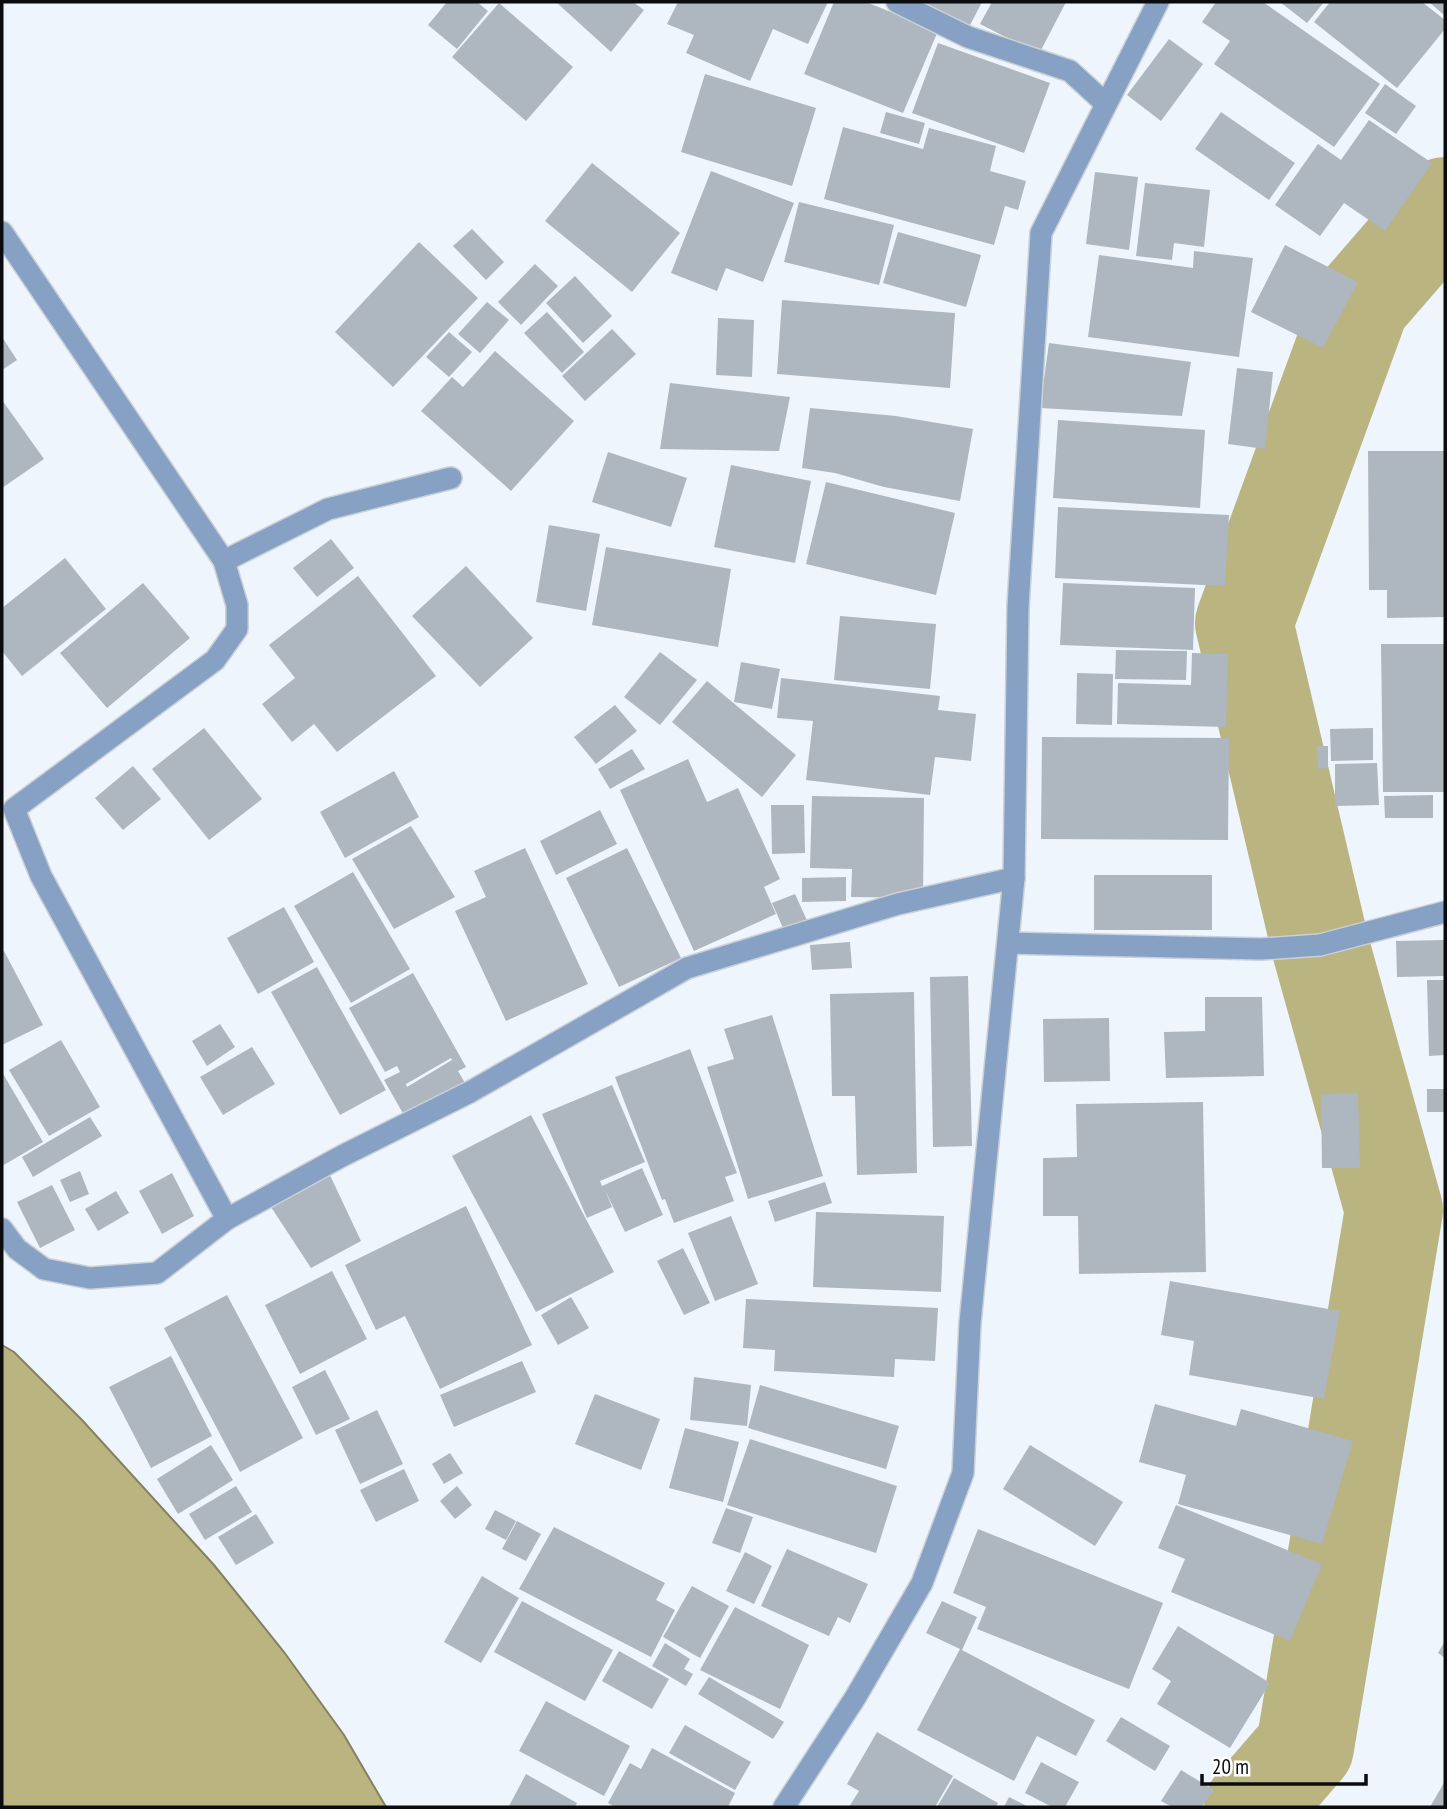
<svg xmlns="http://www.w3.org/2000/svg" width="1447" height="1809" font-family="'PT Sans Narrow',sans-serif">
  <rect width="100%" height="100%" fill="#eff5fd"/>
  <!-- water -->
  <polygon fill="#b9b480" stroke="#84825e" stroke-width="2" points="2,1345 14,1352 82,1420 214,1565 284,1652 344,1735 386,1807 2,1807"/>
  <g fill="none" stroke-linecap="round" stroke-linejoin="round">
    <!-- river -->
    <polyline stroke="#b9b480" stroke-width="98" points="1253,1807 1305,1747 1394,1210 1320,945 1244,623 1361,303 1445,206"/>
  </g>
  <!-- building -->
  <g fill="#aeb6bf" fill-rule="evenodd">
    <polygon points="447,2 477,2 488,11 457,49 428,25"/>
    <polygon points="556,2 633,2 644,10 611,52"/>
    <polygon points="678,2 828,2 808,44 773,29 750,81 686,53 694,35 667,24"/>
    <polygon points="834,2 866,2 938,31 903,113 804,74"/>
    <polygon points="919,2 982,2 969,27"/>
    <polygon points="992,2 1066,2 1039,54 980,24"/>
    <polygon points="1216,2 1263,2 1380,84 1334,147 1214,64 1230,41 1202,22"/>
    <polygon points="1280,2 1324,2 1307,23"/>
    <polygon points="1330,2 1422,2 1445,20 1445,29 1397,88 1314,22"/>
    <polygon points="1429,2 1445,2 1445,14 1444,15"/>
    <polygon points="499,3 573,67 526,121 452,57"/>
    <polygon points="1169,39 1203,64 1161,121 1127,95"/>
    <polygon points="938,43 1050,83 1024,153 912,113"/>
    <polygon points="705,74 816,108 792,186 681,152"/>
    <polygon points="1385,84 1416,106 1396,134 1365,113"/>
    <polygon points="886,112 925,123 919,144 880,133"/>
    <polygon points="1221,112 1295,163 1269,200 1195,149"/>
    <polygon points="1369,120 1432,163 1385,231 1344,203 1320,236 1275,205 1318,144 1341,160"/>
    <polygon points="843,127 923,149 929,128 996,146 990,171 1026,181 1018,210 1005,206 994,245 824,199"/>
    <polygon points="592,163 680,233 632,292 545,221"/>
    <polygon points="711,171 794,203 763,282 726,268 717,291 671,273"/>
    <polygon points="1095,172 1138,177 1129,250 1086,244"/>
    <polygon points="1145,183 1210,190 1204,247 1174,243 1172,260 1136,256"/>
    <polygon points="799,202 894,225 879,285 784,262"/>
    <polygon points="472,229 504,262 486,280 453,246"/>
    <polygon points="898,232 981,255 966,307 883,283"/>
    <polygon points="419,242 478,298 393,387 335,332"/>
    <polygon points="1285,245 1358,282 1323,348 1251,312"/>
    <polygon points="1194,251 1253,258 1239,357 1088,337 1099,255 1193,268"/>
    <polygon points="535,264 558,286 521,325 498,302"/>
    <polygon points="575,276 612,316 583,343 546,303"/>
    <polygon points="782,300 955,313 950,388 777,374"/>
    <polygon points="487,302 509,320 480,353 458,334"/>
    <polygon points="547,312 584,352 562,373 524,333"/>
    <polygon points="718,318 754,320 752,377 716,375"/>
    <polygon points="612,329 636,354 585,401 562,376"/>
    <polygon points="449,332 472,352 449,377 426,357"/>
    <polygon points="2,337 17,360 2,370"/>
    <polygon points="1049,343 1191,362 1182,416 1040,408"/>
    <polygon points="495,351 574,421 511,491 421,411 452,377 463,387"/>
    <polygon points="1237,368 1273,372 1265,449 1228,444"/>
    <polygon points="670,383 790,397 779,451 660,449"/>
    <polygon points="2,400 44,459 2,488"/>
    <polygon points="810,408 896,416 973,429 960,501 884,487 835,473 802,468"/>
    <polygon points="1058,420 1205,430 1200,508 1053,498"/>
    <polygon points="1368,451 1445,451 1445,617 1387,618 1387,590 1369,590"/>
    <polygon points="608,452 687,478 671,527 592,502"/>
    <polygon points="731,465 811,481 795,563 714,547"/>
    <polygon points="826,482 955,513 936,595 806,564"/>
    <polygon points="1058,507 1229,515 1225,586 1055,578"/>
    <polygon points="549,525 600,534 586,611 536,602"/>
    <polygon points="331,539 354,568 317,597 293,568"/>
    <polygon points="606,547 731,569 718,647 592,625"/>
    <polygon points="65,558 106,609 22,676 2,651 2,608"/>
    <polygon points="466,566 533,638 480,687 412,616"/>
    <polygon points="358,576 436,676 337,752 314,724 292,742 262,704 295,678 269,645"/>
    <polygon points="143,583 190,638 107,708 60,653"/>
    <polygon points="1063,583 1195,588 1193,650 1060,645"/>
    <polygon points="840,616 936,624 930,689 834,680"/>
    <polygon points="1381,644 1445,644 1445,792 1383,792"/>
    <polygon points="1116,650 1187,651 1186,680 1115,679"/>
    <polygon points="660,652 697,680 660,725 624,697"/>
    <polygon points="1192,653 1228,654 1226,727 1117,724 1118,683 1191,685"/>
    <polygon points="741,662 780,669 772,709 734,702"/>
    <polygon points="1077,673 1113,674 1112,725 1076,724"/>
    <polygon points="781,678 940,696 938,710 976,714 971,761 935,757 930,795 806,780 813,721 777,718"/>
    <polygon points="707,681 796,755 762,797 672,722"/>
    <polygon points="615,705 637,731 596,764 574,737"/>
    <polygon points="204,728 262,799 209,840 152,769"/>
    <polygon points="1373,728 1373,760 1331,761 1330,729"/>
    <polygon points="1042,737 1229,738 1228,840 1041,839"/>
    <polygon points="1317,746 1328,746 1328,768 1318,769"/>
    <polygon points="632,749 645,769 610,789 598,769"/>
    <polygon points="688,759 707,802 738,788 780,879 764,887 776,914 694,951 620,790"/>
    <polygon points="1377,763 1379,805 1335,806 1335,764"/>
    <polygon points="133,766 161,799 123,830 95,798"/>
    <polygon points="394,771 419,817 345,858 320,812"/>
    <polygon points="1433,795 1433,818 1385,818 1384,796"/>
    <polygon points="812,796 924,798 923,898 851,897 852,869 810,868"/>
    <polygon points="771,805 804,805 805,853 772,854"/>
    <polygon points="600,810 617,844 556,875 540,841"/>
    <polygon points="411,826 455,897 394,929 352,859"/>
    <polygon points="525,848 588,984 506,1021 455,911 486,897 474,871"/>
    <polygon points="627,848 681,958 619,987 566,878"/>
    <polygon points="353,872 410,969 351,1003 294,906"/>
    <rect x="1094" y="875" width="118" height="55"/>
    <polygon points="846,877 846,901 802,902 802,878"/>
    <polygon points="795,894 810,927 787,937 772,903"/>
    <polygon points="284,907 314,962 258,994 227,938"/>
    <polygon points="1445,940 1445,976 1397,977 1396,941"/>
    <polygon points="850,942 852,968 812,970 810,945"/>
    <polygon points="4,951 43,1025 2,1045 2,953"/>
    <polygon points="317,967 386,1090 340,1115 271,992"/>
    <path d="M413,973L466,1067L458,1071L465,1083L405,1117L384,1080L400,1072L397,1066L385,1072L349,1008ZM451,1058L452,1060L407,1087L406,1084Z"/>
    <polygon points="968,976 972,1146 933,1147 930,977"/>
    <polygon points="1427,980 1445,980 1445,1055 1429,1056"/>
    <polygon points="914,992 917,1173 857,1175 855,1096 832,1096 830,994"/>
    <polygon points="1205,997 1262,997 1264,1076 1166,1078 1164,1032 1205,1031"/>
    <polygon points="772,1015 823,1176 748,1199 707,1067 734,1059 724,1029"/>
    <polygon points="1109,1018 1110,1081 1044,1082 1043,1019"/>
    <polygon points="220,1024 235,1047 207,1066 192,1041"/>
    <polygon points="61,1040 100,1107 49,1136 9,1070"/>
    <polygon points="252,1047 275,1084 223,1115 200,1077"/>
    <polygon points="690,1049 737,1173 725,1177 734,1201 674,1223 665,1199 662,1200 615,1077"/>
    <polygon points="2,1072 43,1142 2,1166"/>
    <polygon points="612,1085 645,1162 600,1181 602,1186 642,1168 663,1215 625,1232 605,1190 612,1207 587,1218 542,1114"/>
    <rect x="1427" y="1089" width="18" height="23"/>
    <polygon points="1358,1093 1360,1168 1322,1168 1321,1094"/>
    <polygon points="1203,1102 1206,1272 1079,1274 1078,1216 1043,1216 1043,1158 1077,1157 1076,1104"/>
    <polygon points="531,1115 614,1272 536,1312 452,1156"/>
    <polygon points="90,1117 102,1136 33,1177 22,1157"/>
    <polygon points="80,1171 89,1194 70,1202 60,1180"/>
    <polygon points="328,1171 361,1241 311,1268 269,1204"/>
    <polygon points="172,1173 194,1216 162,1234 139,1191"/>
    <polygon points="825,1182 832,1203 775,1222 768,1201"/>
    <polygon points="52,1185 75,1230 40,1248 17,1202"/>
    <polygon points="116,1191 129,1213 98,1231 85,1209"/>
    <polygon points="466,1206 532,1345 440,1389 405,1316 376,1330 345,1265"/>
    <polygon points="816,1212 944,1216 941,1292 813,1287"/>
    <polygon points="731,1216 758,1284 715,1301 688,1233"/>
    <polygon points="683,1248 710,1303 684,1315 657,1261"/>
    <polygon points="332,1271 367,1339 300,1374 265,1305"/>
    <polygon points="1170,1281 1340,1311 1324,1399 1189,1375 1194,1341 1161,1335"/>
    <polygon points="227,1295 303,1438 240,1472 164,1328"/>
    <polygon points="571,1297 589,1328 558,1345 541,1315"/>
    <polygon points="746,1299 938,1308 935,1361 895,1359 894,1377 774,1371 775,1350 743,1348"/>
    <polygon points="171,1356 212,1436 151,1468 109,1387"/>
    <polygon points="522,1361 536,1392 454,1427 440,1395"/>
    <polygon points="325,1370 350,1419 316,1435 292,1387"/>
    <polygon points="694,1377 751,1385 747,1426 690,1420"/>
    <polygon points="760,1385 899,1426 886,1469 748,1428"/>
    <polygon points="595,1394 660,1419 641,1470 575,1444"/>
    <polygon points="1155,1404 1236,1426 1241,1409 1353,1441 1322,1544 1178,1504 1186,1475 1139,1462"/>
    <polygon points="377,1410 403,1464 360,1484 335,1430"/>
    <polygon points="685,1428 739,1442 723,1502 669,1488"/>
    <polygon points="750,1439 897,1486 876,1553 727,1505"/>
    <polygon points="211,1445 233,1480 178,1514 157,1479"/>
    <polygon points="1030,1445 1123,1502 1095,1546 1003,1489"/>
    <polygon points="450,1453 463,1473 444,1484 432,1464"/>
    <polygon points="404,1469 419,1501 376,1522 360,1490"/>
    <polygon points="236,1486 252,1512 205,1540 189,1514"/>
    <polygon points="457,1486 472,1505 455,1519 440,1501"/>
    <polygon points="1176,1505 1322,1564 1290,1641 1171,1592 1185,1559 1158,1548"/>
    <polygon points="726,1508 753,1517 740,1553 712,1543"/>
    <polygon points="495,1510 516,1521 506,1540 485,1529"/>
    <polygon points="256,1514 274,1543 236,1565 218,1537"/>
    <polygon points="517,1521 541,1534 526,1561 502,1549"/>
    <polygon points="554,1527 665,1583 656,1600 675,1610 651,1657 519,1589"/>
    <polygon points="978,1529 1163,1603 1129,1689 977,1629 986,1607 953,1593"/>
    <polygon points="787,1549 868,1584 850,1623 838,1617 829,1636 761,1606"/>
    <polygon points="745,1552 772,1566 754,1604 726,1591"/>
    <polygon points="482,1576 519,1598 481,1663 444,1642"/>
    <polygon points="692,1586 729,1606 700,1658 663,1637"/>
    <polygon points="522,1601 613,1650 585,1701 494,1652"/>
    <polygon points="942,1601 977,1617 962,1650 1095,1720 1076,1756 1037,1736 1014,1781 917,1730 960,1649 926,1633"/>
    <polygon points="735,1607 809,1645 780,1709 700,1670"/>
    <polygon points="1178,1626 1270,1683 1230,1748 1157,1704 1171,1681 1152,1669"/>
    <polygon points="1445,1641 1445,1658 1438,1653"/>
    <polygon points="665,1643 690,1659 684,1669 693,1674 686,1686 652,1666"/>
    <polygon points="619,1651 669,1679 652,1709 602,1681"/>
    <polygon points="709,1677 784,1722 773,1739 698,1694"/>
    <polygon points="546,1701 630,1746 604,1796 519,1751"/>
    <polygon points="1121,1717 1170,1746 1155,1771 1106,1741"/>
    <polygon points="685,1725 751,1762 735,1790 669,1753"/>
    <polygon points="877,1732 953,1776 935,1807 849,1807 859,1791 847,1784"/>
    <polygon points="652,1748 735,1793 728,1807 615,1807 608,1803 630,1763 641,1769"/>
    <polygon points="1041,1762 1079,1782 1065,1807 1052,1807 1025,1793"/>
    <polygon points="1181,1770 1214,1790 1202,1807 1172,1807 1161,1801"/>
    <polygon points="526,1774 577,1803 575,1807 509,1806"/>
    <polygon points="954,1778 998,1803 996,1807 937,1807"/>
    <polygon points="1445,1781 1445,1807 1430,1807"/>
    <polygon points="1009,1797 1029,1807 1004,1807"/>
  </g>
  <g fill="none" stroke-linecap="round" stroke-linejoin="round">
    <defs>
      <g id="minor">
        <polyline points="897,2 968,37 1070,71 1106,104"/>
        <polyline points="2,232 224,561 237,605 237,629 215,660 14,809 41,876 227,1219"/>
        <polyline points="224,561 328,509 451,478"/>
        <polyline points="1008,943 1262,949 1320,945 1445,912"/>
        <polyline points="2,1229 17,1249 44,1269 90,1278 157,1273 227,1219 342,1156 470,1092 687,968 898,904 1014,878"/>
        <polyline points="784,1807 855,1698 922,1583 963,1473 970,1323 1014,878 1018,607 1041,233 1158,2"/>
      </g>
    </defs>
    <!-- minor casing -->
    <use href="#minor" stroke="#cad0d7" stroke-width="24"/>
    <!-- minor -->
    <use href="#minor" stroke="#87a1c4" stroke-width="21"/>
  </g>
  <!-- border -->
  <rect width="1447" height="1809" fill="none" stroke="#0a0c0f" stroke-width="7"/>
  <!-- scale -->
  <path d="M1202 1774v10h164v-10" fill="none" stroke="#0a0c0f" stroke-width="3.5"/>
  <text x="1212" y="1774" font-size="21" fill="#0a0c0f" stroke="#ffffff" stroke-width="5" paint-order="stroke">20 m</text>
</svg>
